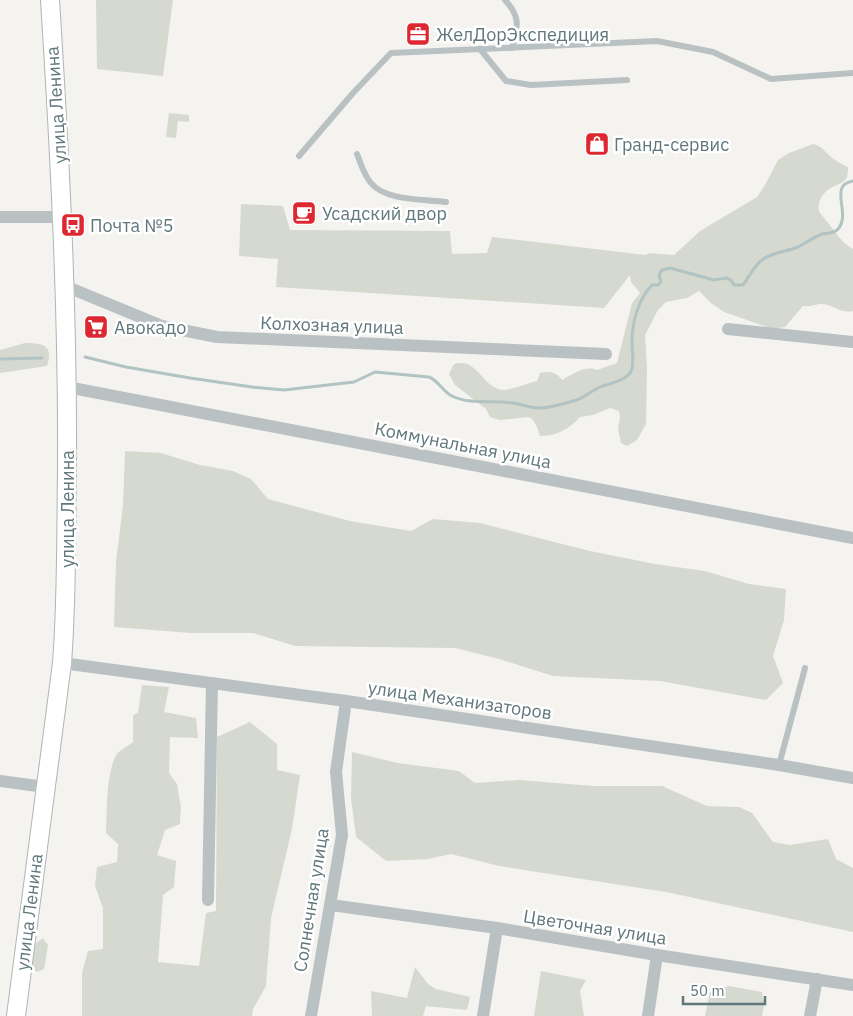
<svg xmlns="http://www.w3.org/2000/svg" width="853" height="1016" font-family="'IBM Plex Sans',sans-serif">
  <rect width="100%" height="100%" fill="#f4f3f0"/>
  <!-- green -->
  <g fill="#d6d9d0">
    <polygon points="96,0 173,0 163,76 97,69"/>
    <polygon points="169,113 189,115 189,122 178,121 176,138 166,137"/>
    <path d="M813,144C822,146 823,150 830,156C835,161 842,164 848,167C848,184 843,181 831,188C823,192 817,202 819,211C821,215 826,220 829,224C836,233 843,244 853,249V311C841,314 831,303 820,304C813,305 811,307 803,306L785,327L773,329L724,312L711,303L699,291L687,298L666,302L658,310L645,335L647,367L646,424L637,440L627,446L621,443L618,429L620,417L619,411L610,408L593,415L580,417C570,429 556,436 540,436C537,428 536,420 528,417L500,420L490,417L486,409L455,385L449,374L454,364C478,357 482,388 503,390C511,390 528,383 537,381L540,373C550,371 556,372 562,380C573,374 585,365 597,370L617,363L632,303L640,293L631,282L630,275L604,308L276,287L278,259L239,256L241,204L283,206L290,230L450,231L452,254L487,253L492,237L646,255L649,253L674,255L700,231L757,197L765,185L778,160L789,153Z"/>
    <path d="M25,343C43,343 54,345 47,366L0,373V350Z"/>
    <polygon points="125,451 161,453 200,465 233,471 251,479 268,499 350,521 411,531 433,519 480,523 590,551 655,564 705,571 749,584 786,589 784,620 773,656 783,683 766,700 660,681 553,676 499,659 455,648 295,646 253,633 191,633 114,627 116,562 123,505"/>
    <path d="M142,685L169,687L164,712L196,718L198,738L170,737L169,773L177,784L181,808L180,824L165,830L157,855L176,861L174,887L163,895L158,962L199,966L206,913L216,911L217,737L250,722L277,744V770L300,775L292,829L271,918L266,986L253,1009L252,1016H82V973L88,951L103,949V908L95,886L97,867L117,862L118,844L106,833C107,814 106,770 117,754C120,750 128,746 133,742V715L138,713Z"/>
    <polygon points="352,752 398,763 459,771 475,783 519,780 594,786 662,786 707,806 739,807 752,813 773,842 790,845 828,839 836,859 853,868 853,932 666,892 499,866 451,854 428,859 386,861 356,837 351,798"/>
    <path d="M43,938L48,945L44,969L37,972C28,965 34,953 36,943Z"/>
    <polygon points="415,967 428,984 436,989 470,997 467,1010 426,1006 423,1016 372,1016 371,991 407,998"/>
    <polygon points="541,971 586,980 580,991 584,1016 534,1016"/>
    <polygon points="729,986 762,992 764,1005 762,1016 705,1016 710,992"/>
  </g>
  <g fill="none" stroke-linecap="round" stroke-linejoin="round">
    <!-- stream -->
    <g stroke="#b1c3c2" stroke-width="3">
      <path d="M85,357L126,367L190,378L252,387L284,390L354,382L375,372L429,377C439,381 442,391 452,396C470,405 494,400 513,403C521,404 530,408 539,408C550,408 563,404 573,401C583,399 591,391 600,387C610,383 628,381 632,369C634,361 632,350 632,342C632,323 638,299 652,285H658L661,282L659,275L662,270L670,268L714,280L726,278L731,280L734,285H743C749,277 754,266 762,260C772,252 786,252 798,247C806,243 814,237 822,234C828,233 832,234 837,230C853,215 827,185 853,181"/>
      <polyline points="0,359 42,358"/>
    </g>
    <defs>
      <path id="secondary" d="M16,1016L62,663C67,599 66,534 67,470C68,313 60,157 50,0"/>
    </defs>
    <!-- secondary casing -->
    <use href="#secondary" stroke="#adb6b7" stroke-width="20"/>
    <!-- lane -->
    <g stroke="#bac1c3" stroke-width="6">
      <path d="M505,0C521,17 518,27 512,48"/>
      <polyline points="480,49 506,81 531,85 627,80"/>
      <path d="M357,154C361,164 364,175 371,183C385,201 424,199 446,202"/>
      <polyline points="299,156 353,93 391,53 657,41 713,52 771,79 853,73"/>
      <polyline points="779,765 805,668"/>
    </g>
    <!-- street -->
    <g stroke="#bac1c3" stroke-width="12">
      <polyline points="0,217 63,217"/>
      <polyline points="65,286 162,326 217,337 606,354"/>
      <polyline points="728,329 853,342"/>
      <polyline points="67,387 853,538"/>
      <polyline points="62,663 346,701 779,765 853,778"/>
      <polyline points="0,781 45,787"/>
      <polyline points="208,900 212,683"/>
      <polyline points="331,905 497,928 657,955 853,985"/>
      <polyline points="311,1016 342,835 336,772 346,701"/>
      <polyline points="483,1016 497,928"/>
      <polyline points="648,1016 657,955"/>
      <polyline points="810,1016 817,979"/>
    </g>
    <!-- secondary -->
    <use href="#secondary" stroke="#fff" stroke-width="18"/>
  </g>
  <!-- icons -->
  <defs>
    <symbol id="office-square" viewBox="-11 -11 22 22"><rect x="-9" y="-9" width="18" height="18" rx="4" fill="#dd2832" stroke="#fff"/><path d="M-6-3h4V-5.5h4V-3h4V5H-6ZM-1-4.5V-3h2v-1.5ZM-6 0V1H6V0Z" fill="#fff"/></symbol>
    <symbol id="shop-square" viewBox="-11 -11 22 22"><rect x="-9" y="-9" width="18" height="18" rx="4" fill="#dd2832" stroke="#fff"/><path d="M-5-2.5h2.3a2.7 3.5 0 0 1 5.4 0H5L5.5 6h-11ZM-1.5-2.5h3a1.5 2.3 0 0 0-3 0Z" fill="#fff"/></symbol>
    <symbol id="cafe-square" viewBox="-11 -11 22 22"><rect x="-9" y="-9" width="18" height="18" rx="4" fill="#dd2832" stroke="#fff"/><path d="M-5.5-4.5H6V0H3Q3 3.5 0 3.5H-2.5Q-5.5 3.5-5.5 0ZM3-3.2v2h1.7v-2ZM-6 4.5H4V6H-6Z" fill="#fff"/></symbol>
    <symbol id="bus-square" viewBox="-11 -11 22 22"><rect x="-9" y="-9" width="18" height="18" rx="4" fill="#dd2832" stroke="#fff"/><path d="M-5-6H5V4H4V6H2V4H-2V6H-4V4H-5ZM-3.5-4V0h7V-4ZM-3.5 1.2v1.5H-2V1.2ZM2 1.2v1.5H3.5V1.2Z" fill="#fff"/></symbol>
    <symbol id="supermarket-square" viewBox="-11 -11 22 22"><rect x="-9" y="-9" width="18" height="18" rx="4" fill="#dd2832" stroke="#fff"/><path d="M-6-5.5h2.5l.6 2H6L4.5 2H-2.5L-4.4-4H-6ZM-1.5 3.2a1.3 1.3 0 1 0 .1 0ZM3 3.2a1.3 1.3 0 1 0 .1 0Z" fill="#fff"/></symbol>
  </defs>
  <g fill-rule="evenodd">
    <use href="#office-square" x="404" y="20" width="28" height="28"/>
    <use href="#shop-square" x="583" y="130" width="28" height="28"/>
    <use href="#cafe-square" x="290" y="199" width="28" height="28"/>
    <use href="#bus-square" x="59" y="211" width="28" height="28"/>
    <use href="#supermarket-square" x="82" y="313" width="28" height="28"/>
  </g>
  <g text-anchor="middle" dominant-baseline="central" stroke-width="5" stroke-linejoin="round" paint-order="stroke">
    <!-- poi labels -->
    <g font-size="18" fill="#60777b" stroke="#fff" text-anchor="start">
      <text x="436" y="34">ЖелДорЭкспедиция</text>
      <text x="614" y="144">Гранд-сервис</text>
      <text x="322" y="213">Усадский двор</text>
      <text x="90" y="225">Почта №5</text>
      <text x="114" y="327">Авокадо</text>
    </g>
    <!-- street labels -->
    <g font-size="18" fill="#60777b" stroke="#fff">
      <text transform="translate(56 105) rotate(-94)">улица Ленина</text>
      <text transform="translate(332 325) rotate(2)">Колхозная улица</text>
      <text transform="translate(463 445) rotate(11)">Коммунальная улица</text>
      <text transform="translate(67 509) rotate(-90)">улица Ленина</text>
      <text transform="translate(460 700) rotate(8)">улица Механизаторов</text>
      <text transform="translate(311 900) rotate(-81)">Солнечная улица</text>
      <text transform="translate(29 912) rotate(-83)">улица Ленина</text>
      <text transform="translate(595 927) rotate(9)">Цветочная улица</text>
    </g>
  </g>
  <!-- scale -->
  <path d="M683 996v8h82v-8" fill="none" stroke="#60777b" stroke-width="2.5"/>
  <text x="690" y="996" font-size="15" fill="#60777b" stroke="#ffffff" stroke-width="4" paint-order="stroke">50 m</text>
</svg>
